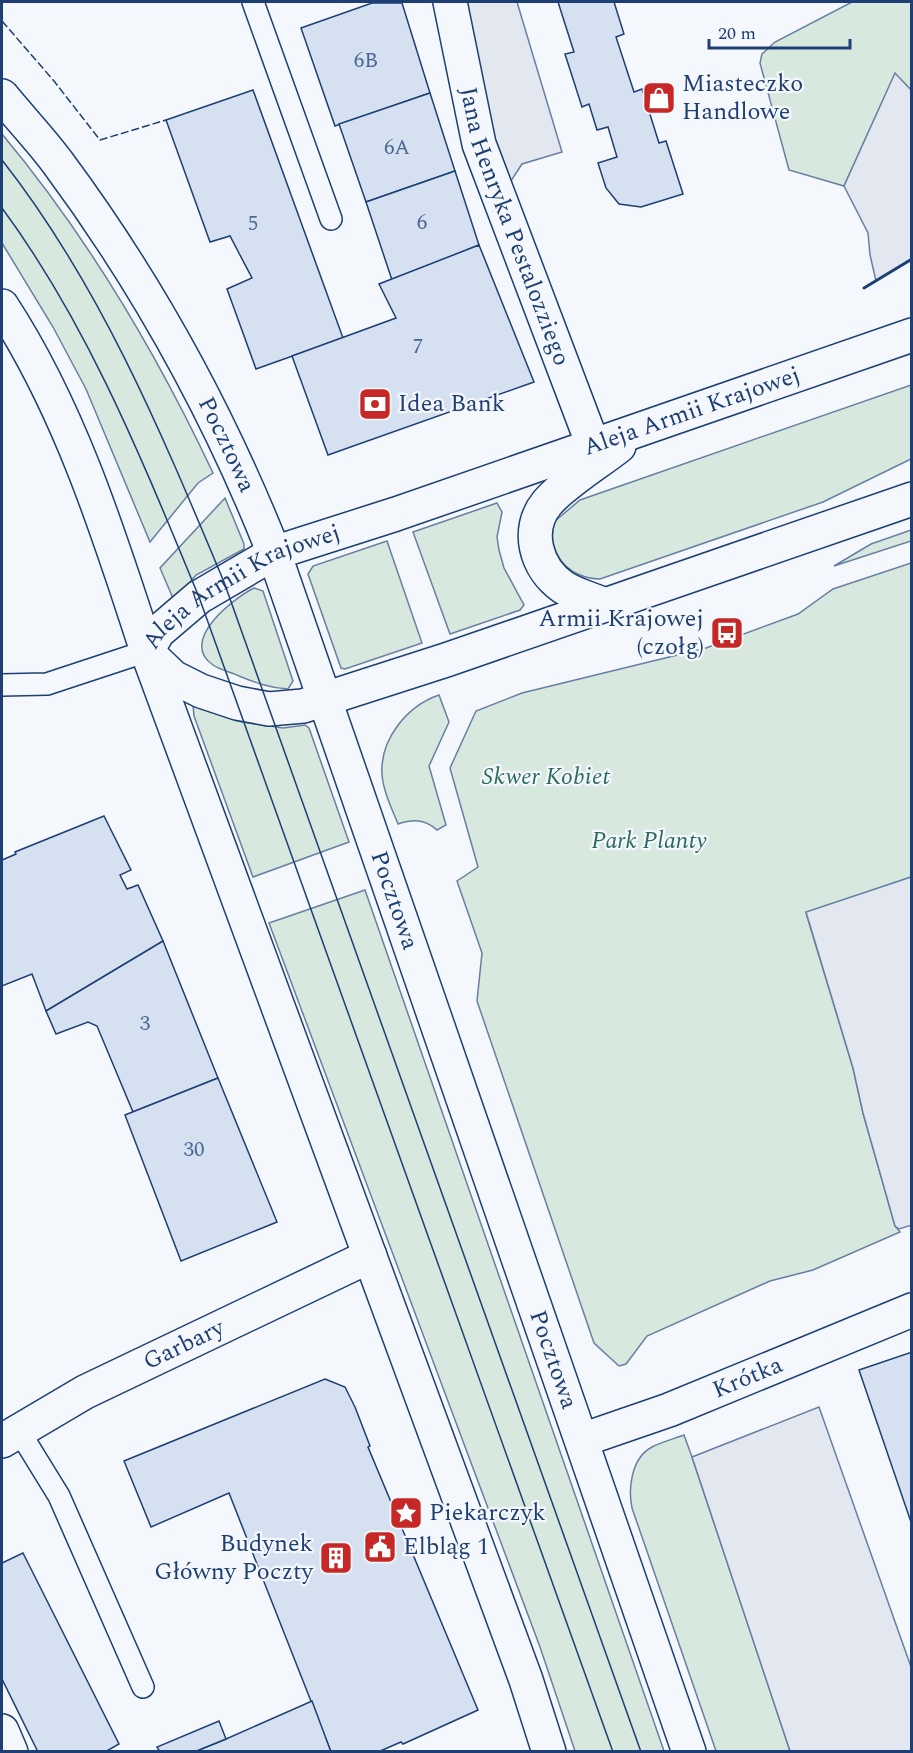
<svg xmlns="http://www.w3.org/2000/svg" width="913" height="1753" font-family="Spectral,serif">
  <rect width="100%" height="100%" fill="#f4f7fb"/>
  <!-- green -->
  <g fill="#d7e8df" stroke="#687fa3" stroke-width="1.5">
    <polygon points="852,2 911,2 911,90 895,74 844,186 789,170 760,63 762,54 775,42"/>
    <path d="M2,134C88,237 156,352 213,473L198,483L150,542L86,389L53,327L2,243Z"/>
    <path d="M911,385V459L823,502L600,579C569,579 544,552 555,521L580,500Z"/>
    <polygon points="225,498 244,544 244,549 196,575 176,598 172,596 160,568"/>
    <polygon points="497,503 502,512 497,537 499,550 504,568 524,605 520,610 450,634 413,532"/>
    <polygon points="911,530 911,541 834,566 871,544"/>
    <polygon points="387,541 422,643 345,669 341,668 308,574 313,566"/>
    <polygon points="911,563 911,877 806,913 853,1068 863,1113 895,1226 900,1232 813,1270 770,1281 647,1336 626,1364 619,1366 594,1343 477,1001 482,953 457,881 478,867 450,768 476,711 522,693 706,648 798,614 833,589"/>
    <path d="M254,588L263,591L293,681L288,689C270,688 256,683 239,676C231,672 220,670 213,665C178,641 234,598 254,588Z"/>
    <path d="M439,695L449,722L429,766L446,825L437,830C425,819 413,819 398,824C392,809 383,791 382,774C380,739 407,706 439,695Z"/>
    <polygon points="193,705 237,721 283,728 305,725 309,728 349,842 253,877 194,716"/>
    <polygon points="365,890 664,1751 575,1751 540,1647 269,923"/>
    <path d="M684,1435L692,1457L790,1751H716L632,1508C628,1489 631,1458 652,1447C662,1442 673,1439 684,1435Z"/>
  </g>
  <!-- parking -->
  <g fill="#e3e8f0" stroke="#687fa3" stroke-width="1.5">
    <polygon points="450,2 517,2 562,152 522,164 511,181 495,187"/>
    <polygon points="895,73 911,90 911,259 876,281 870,255 868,233 844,186"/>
    <polygon points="911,877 912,1225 899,1229 895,1226 863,1113 853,1068 806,912"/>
    <polygon points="819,1407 911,1667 911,1751 790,1751 692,1457"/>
  </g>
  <!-- building -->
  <g fill="#d5e0f0" stroke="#1d3f73" stroke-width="1.5">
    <polygon points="372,2 401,2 401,4 372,3"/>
    <polygon points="558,2 614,2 624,34 616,37 634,92 642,89 659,143 666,141 683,194 641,207 619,204 606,188 598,163 617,157 608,127 597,130 589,104 582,107 565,54 574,52"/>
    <polygon points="372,3 402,3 430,93 335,126 301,28"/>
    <polygon points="253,90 343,338 256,369 227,289 252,278 230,236 210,242 166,120"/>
    <polygon points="430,93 455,171 366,202 339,124"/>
    <polygon points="455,171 479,245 392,280 366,202"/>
    <polygon points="479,245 534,382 328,455 292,356 396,318 379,284"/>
    <polygon points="104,816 131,870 120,875 127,889 138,885 163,941 46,1011 32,974 2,986 2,860 16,854 15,852"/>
    <polygon points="163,941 218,1078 133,1112 97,1026 88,1022 56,1034 46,1011"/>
    <polygon points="218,1078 277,1222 181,1261 125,1115"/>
    <polygon points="912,1352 912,1525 859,1370"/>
    <polygon points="325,1379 345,1387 355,1407 370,1446 368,1447 478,1710 403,1744 401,1742 378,1752 331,1752 229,1493 151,1527 124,1461"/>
    <polygon points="23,1553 119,1744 105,1752 38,1752 2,1679 2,1563"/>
    <polygon points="312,1701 331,1752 194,1752 226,1739"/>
    <polygon points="219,1721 226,1739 194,1752 160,1752 157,1747"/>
  </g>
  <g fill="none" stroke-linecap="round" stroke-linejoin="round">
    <defs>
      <g id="lane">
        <polyline points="253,2 331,219"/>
        <polyline points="2,685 47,684 147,651"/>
        <polyline points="19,1431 59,1496 143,1687"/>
      </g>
      <g id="street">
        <path id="s1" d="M450,2L479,144L593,445"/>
        <path id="s2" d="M582,1440L669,1410L912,1310"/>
        <path id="s3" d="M2,1441L85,1392L370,1256"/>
        <polyline points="2,1731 11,1752"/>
      </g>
      <g id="secondary">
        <path id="s4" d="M2,96C20,118 41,140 58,163C147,283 219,414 274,553L689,1752"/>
        <path d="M2,306C70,410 109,534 147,651L526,1680L549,1752"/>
        <path d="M605,605C592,599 575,595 563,587C536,568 525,530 547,503C563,484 599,462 619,446"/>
        <path id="s5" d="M147,651L158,632L199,597L274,553L396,514L912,335"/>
        <polyline points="148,653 173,677 201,691 237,703 269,709 303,706 446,660 912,499"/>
      </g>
    </defs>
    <!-- lane casing -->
    <use href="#lane" stroke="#1d3f73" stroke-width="24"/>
    <!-- street casing -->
    <use href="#street" stroke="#1d3f73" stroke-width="36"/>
    <!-- secondary casing -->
    <use href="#secondary" stroke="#1d3f73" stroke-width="36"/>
    <!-- lane -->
    <use href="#lane" stroke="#f4f7fb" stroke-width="21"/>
    <!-- street -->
    <use href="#street" stroke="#f4f7fb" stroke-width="33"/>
    <!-- secondary -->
    <use href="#secondary" stroke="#f4f7fb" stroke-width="33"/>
    <!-- tram -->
    <g stroke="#1d3f73" stroke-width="1.5">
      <path d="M2,160C101,286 162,434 224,582L641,1752"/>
      <path d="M2,208C89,326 143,462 199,597L613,1752"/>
    </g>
    <!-- fence -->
    <polyline stroke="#1d3f73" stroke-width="1.5" stroke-dasharray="8 3" stroke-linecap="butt" points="2,21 54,81 100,140 166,120"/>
    <!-- wall -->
    <polyline stroke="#1d3f73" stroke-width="3" points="864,288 912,259"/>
  </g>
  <!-- icons -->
  <defs>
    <symbol id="shop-square" viewBox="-11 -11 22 22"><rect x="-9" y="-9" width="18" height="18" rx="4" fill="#c62828" stroke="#f4f7fb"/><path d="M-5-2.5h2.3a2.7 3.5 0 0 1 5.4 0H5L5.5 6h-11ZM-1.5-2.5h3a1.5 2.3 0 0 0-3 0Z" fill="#fff"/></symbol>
    <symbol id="bank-square" viewBox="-11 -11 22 22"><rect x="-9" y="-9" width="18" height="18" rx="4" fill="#c62828" stroke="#f4f7fb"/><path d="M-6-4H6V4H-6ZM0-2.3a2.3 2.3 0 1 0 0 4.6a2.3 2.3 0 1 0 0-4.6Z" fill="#fff"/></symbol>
    <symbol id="bus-square" viewBox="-11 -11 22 22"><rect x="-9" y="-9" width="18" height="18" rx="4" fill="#c62828" stroke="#f4f7fb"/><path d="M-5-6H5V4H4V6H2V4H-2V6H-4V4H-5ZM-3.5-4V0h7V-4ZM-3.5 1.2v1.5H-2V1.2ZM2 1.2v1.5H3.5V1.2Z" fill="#fff"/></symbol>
    <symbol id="sight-square" viewBox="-11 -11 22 22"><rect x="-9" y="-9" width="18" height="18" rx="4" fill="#c62828" stroke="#f4f7fb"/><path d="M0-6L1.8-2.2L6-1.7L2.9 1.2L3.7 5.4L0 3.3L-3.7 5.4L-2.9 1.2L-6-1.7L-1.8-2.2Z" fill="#fff"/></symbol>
    <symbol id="civic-square" viewBox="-11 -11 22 22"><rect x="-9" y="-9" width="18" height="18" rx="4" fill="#c62828" stroke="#f4f7fb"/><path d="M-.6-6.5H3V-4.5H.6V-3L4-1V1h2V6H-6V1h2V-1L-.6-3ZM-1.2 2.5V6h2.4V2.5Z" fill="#fff"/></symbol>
    <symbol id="building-square" viewBox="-11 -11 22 22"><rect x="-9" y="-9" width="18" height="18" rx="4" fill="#c62828" stroke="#f4f7fb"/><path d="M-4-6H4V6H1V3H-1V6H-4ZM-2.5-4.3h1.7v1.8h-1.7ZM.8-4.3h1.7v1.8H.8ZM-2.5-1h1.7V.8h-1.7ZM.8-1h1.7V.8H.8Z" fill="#fff"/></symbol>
  </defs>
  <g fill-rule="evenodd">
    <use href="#shop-square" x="640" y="79" width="38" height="38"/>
    <use href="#bank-square" x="356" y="385" width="38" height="38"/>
    <use href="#bus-square" x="708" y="614" width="38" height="38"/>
    <use href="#sight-square" x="387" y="1494" width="38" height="38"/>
    <use href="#civic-square" x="361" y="1528" width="38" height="38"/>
    <use href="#building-square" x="317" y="1539" width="38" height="38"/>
  </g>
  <g text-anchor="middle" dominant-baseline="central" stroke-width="4.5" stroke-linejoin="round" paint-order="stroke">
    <!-- number labels -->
    <g font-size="21" fill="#4b6792">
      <text x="366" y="61">6B</text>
      <text x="397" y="148">6A</text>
      <text x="422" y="223">6</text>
      <text x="253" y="224">5</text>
      <text x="418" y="347">7</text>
      <text x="145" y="1024">3</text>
      <text x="194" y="1150">30</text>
    </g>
    <!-- poi labels -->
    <g font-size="24" fill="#1d3f73" stroke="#f4f7fb" text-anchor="start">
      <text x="682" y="84">Miasteczko<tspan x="682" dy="28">Handlowe</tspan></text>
      <text x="398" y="404">Idea Bank</text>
      <text x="704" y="619" text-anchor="end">Armii Krajowej<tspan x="704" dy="28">(czołg)</tspan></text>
      <text x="429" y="1513">Piekarczyk</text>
      <text x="313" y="1544" text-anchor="end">Budynek<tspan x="313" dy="28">Główny Poczty</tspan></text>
      <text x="403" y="1547">Elbląg 1</text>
    </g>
    <!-- street labels -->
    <g font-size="24" fill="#1d3f73" stroke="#f4f7fb">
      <text stroke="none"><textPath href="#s1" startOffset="234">Jana Henryka Pestalozziego</textPath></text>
      <text stroke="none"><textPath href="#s5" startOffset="604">Aleja Armii Krajowej</textPath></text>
      <text stroke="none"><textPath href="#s4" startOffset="416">Pocztowa</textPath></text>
      <text stroke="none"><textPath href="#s5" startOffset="118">Aleja Armii Krajowej</textPath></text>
      <text stroke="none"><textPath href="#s4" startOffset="902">Pocztowa</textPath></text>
      <text stroke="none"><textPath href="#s3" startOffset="206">Garbary</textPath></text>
      <text stroke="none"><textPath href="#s4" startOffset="1388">Pocztowa</textPath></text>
      <text stroke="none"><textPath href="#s2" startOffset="177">Krótka</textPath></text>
    </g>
    <!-- park labels -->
    <g font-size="24" font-style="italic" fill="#2c6c60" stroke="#f4f7fb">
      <text x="546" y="777">Skwer Kobiet</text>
      <text x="649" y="841">Park Planty</text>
    </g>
  </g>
  <!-- border -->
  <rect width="913" height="1753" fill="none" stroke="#1d3f73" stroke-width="6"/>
  <!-- scale -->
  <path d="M709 39v9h141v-9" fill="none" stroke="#1d3f73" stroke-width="3"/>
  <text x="718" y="39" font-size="18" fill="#1d3f73" stroke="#f4f7fb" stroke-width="4.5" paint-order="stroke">20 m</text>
</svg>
